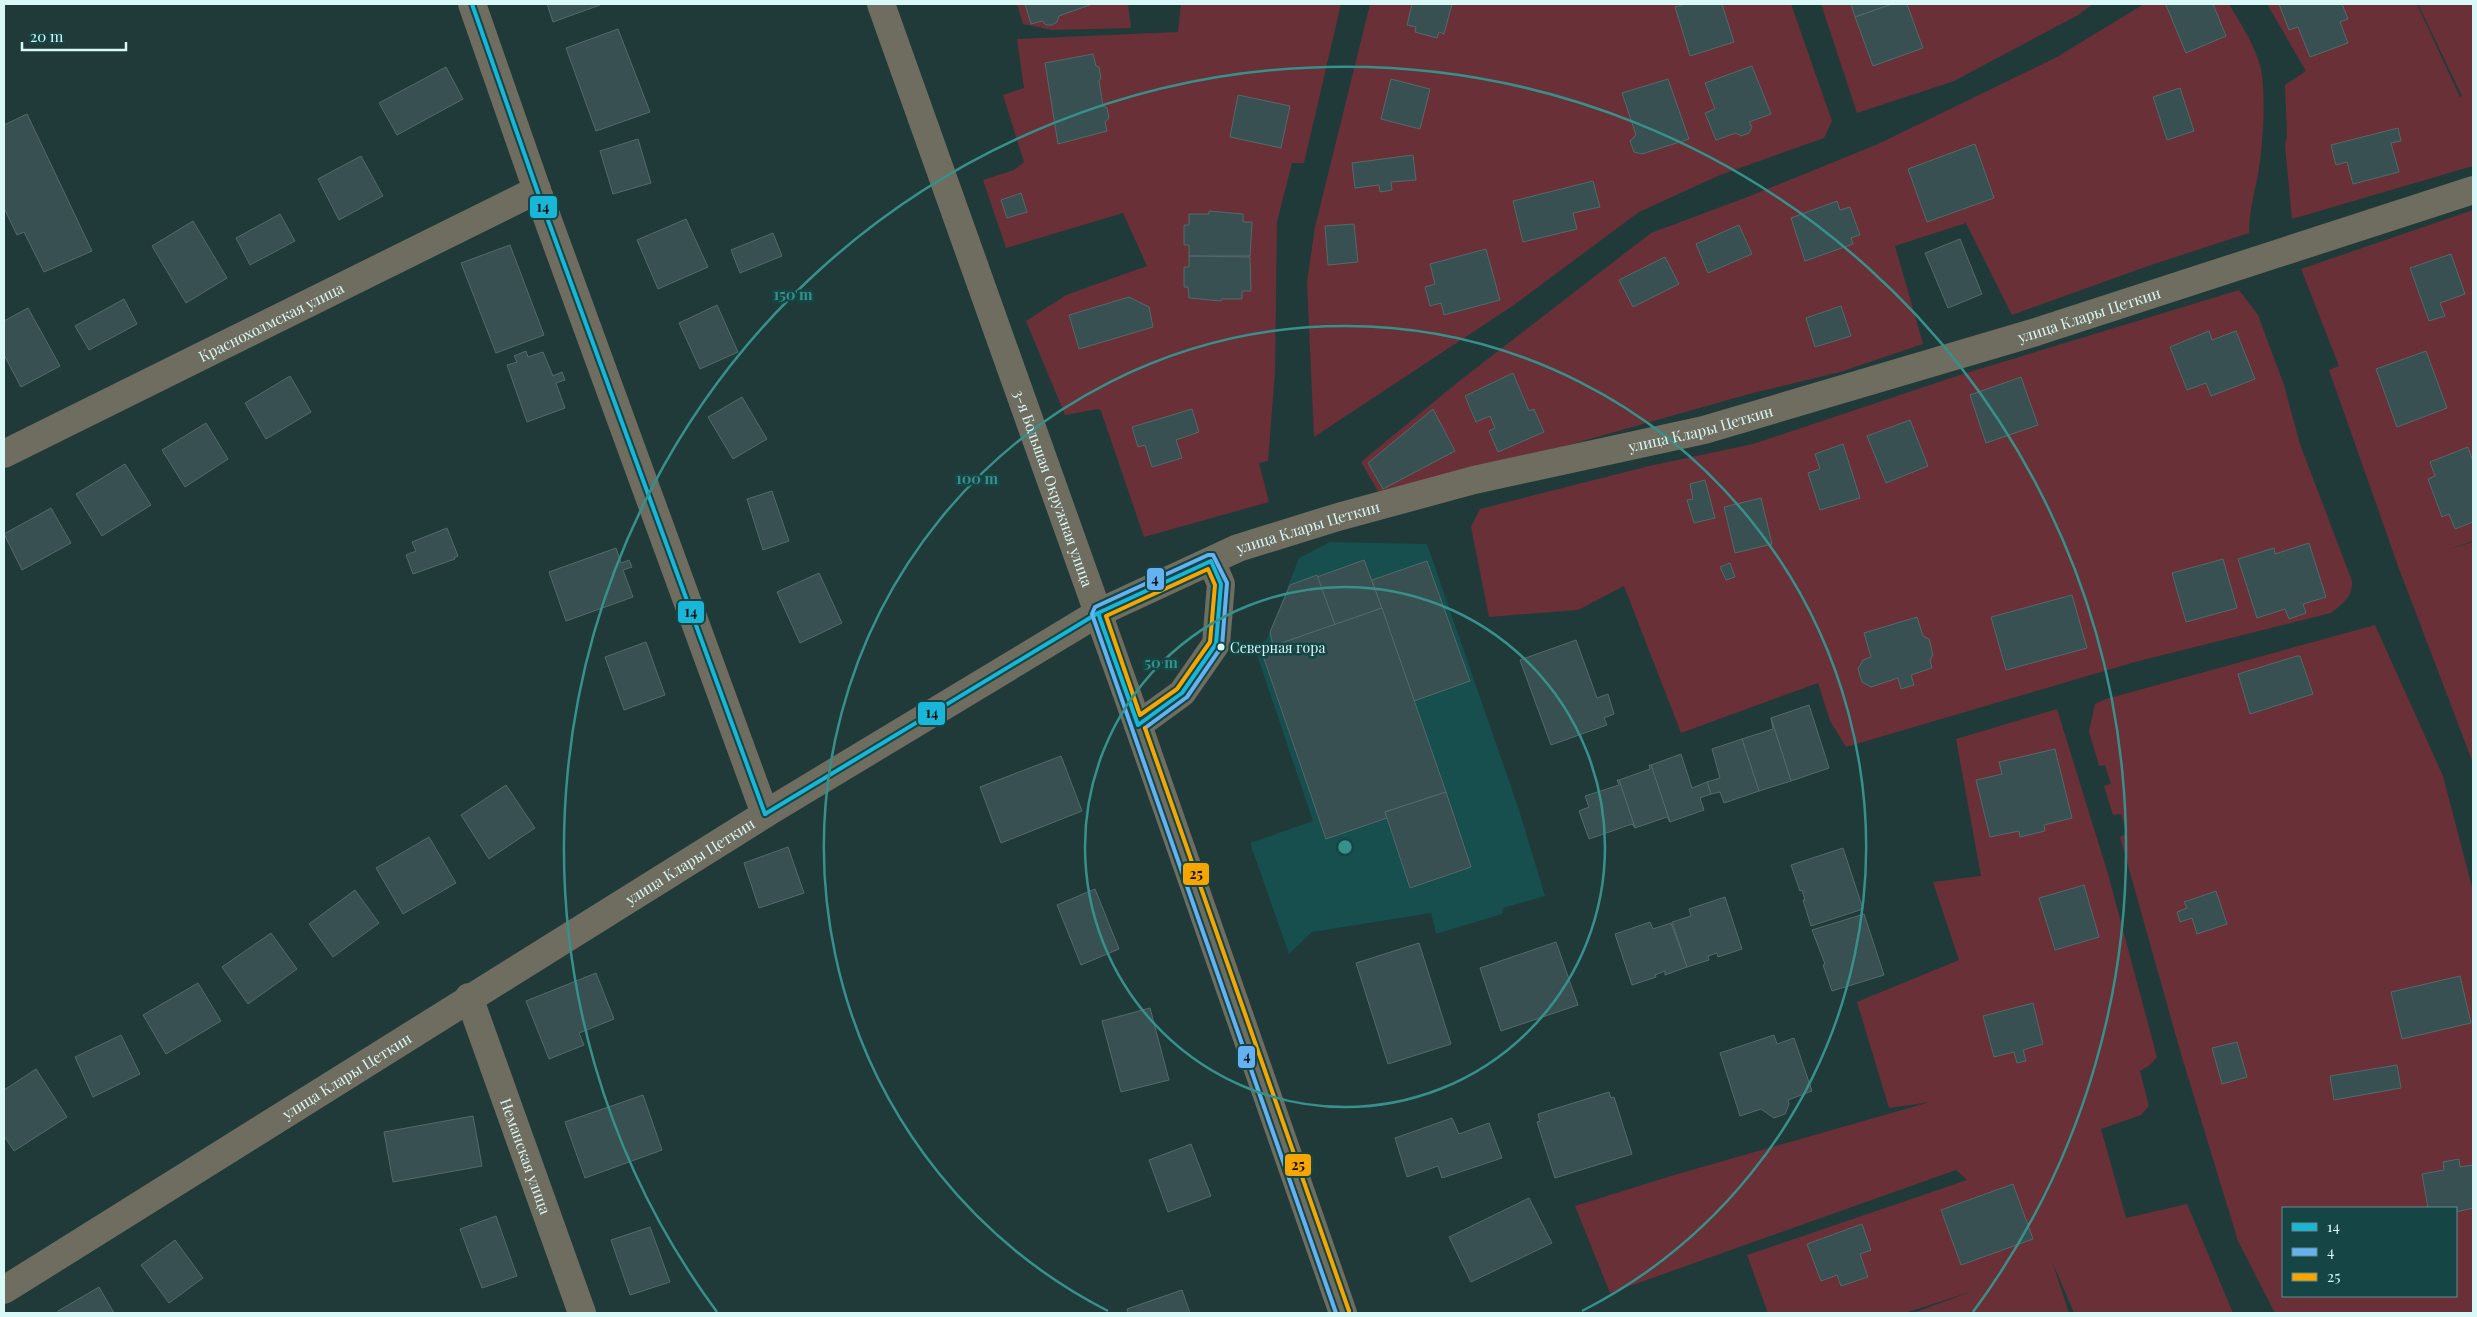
<svg xmlns="http://www.w3.org/2000/svg" width="2477" height="1317" font-family="'Playfair Display',serif">
  <rect width="100%" height="100%" fill="#203a3a"/>
  <!-- built -->
  <polygon fill="#174e4e" points="1330,542 1427,544 1518,807 1545,896 1503,908 1502,914 1436,934 1431,913 1312,932 1289,954 1250,843 1313,821 1255,649 1267,639 1299,558"/>
  <!-- green -->
  <g fill="#693037" fill-rule="evenodd">
    <polygon points="1017,4 1128,4 1131,28 1052,30 1023,24"/>
    <polygon points="1181,4 1341,4 1304,163 1292,163 1277,222 1275,372 1268,461 1259,463 1269,502 1144,537 1101,411 1098,409 1065,415 1026,321 1066,295 1147,266 1123,213 1006,248 983,180 1014,170 1024,162 1003,95 1024,88 1017,39 1178,32"/>
    <polygon points="1370,4 1791,4 1832,121 1824,138 1720,175 1639,212 1514,305 1314,437 1307,282 1315,227"/>
    <polygon points="1821,4 2093,4 2078,15 1954,81 1857,113"/>
    <path d="M2144,4H2229C2241,24 2256,47 2261,69C2266,97 2263,141 2259,169C2255,191 2249,211 2249,233L2148,266L2012,315L1966,223L1895,246L1923,344L1840,372L1749,394L1551,450L1379,493L1361,462L1458,382L1651,233L1750,196L1878,144L2057,57Z"/>
    <polygon points="2267,4 2417,4 2460,97 2462,96 2418,4 2473,4 2473,166 2292,219 2285,146 2287,135 2285,85 2306,71"/>
    <polygon points="2473,210 2473,541 2447,550 2473,542 2473,771 2473,763 2398,566 2329,370 2339,366 2301,269"/>
    <path d="M2239,290L2258,315L2284,385L2300,444L2352,581C2353,596 2343,604 2331,613L2135,662L1846,747L1830,721L1818,683L1681,733L1624,586L1578,610L1489,617L1471,527L1480,509L1649,466L1753,444L1960,375Z"/>
    <path d="M2375,625L2443,776L2473,891V1313H2275L2238,1241L2181,1054L2120,837L2127,833L2121,814L2113,815L2104,786L2111,784L2105,765L2099,766L2089,731L2095,704L2106,699ZM2283,1208H2456V1296H2283Z"/>
    <polygon points="2057,709 2108,874 2157,1057 2150,1065 2140,1071 2149,1106 2141,1115 2101,1129 2126,1218 2187,1204 2233,1313 2074,1313 2052,1261 2069,1313 1913,1313 1973,1291 1905,1313 1768,1313 1747,1255 1967,1180 1956,1170 1610,1293 1575,1206 1671,1176 1930,1102 1889,1108 1857,1002 1959,960 1933,882 1981,876 1956,739"/>
  </g>
  <!-- building -->
  <g fill="#385051" stroke="#536a6a">
    <polygon points="547,4 599,4 600,5 553,22"/>
    <polygon points="1025,4 1092,4 1059,16 1057,22 1052,25 1046,25 1042,21 1031,24"/>
    <polygon points="1412,4 1452,4 1444,34 1439,32 1437,38 1415,32 1416,27 1407,25"/>
    <polygon points="1685,4 1722,4 1734,42 1690,56 1675,7"/>
    <polygon points="1851,4 1892,4 1855,17"/>
    <polygon points="1892,4 1907,4 1923,48 1873,66 1855,17"/>
    <polygon points="2169,4 2213,4 2226,36 2186,53 2166,5"/>
    <polygon points="2279,4 2342,4 2348,19 2340,22 2348,43 2310,57 2298,27 2289,30"/>
    <polygon points="618,29 650,112 596,131 566,48"/>
    <polygon points="1093,54 1096,66 1099,67 1101,78 1099,81 1103,106 1107,108 1109,118 1105,122 1107,131 1058,144 1045,63"/>
    <polygon points="1752,66 1771,114 1749,122 1752,127 1749,133 1741,136 1736,133 1716,140 1705,113 1715,109 1705,83"/>
    <polygon points="446,67 463,99 397,135 379,103"/>
    <polygon points="1391,79 1430,89 1420,129 1381,119"/>
    <polygon points="1668,79 1689,139 1642,154 1634,152 1630,141 1636,135 1622,93"/>
    <polygon points="2180,88 2194,131 2167,140 2153,97"/>
    <polygon points="1238,95 1290,106 1281,148 1230,137"/>
    <polygon points="27,114 92,251 44,272 24,232 17,235 4,208 4,125"/>
    <polygon points="2398,128 2401,141 2391,143 2399,172 2353,184 2347,162 2336,165 2331,145"/>
    <polygon points="638,139 651,183 613,194 600,151"/>
    <polygon points="1975,144 1994,198 1927,222 1908,169"/>
    <polygon points="1413,155 1416,180 1391,182 1392,190 1380,192 1379,185 1355,188 1352,163"/>
    <polygon points="361,156 383,196 339,220 318,179"/>
    <polygon points="1593,181 1600,207 1573,213 1577,229 1523,242 1513,201"/>
    <polygon points="1021,193 1027,212 1007,218 1001,200"/>
    <polygon points="1837,201 1840,210 1850,207 1860,235 1851,238 1853,244 1805,261 1791,218"/>
    <polygon points="1209,211 1243,214 1243,222 1252,222 1250,256 1189,256 1189,245 1184,245 1184,225 1189,225 1189,214 1209,214"/>
    <polygon points="280,214 295,241 250,265 236,238"/>
    <polygon points="686,219 708,267 658,289 637,240"/>
    <polygon points="193,221 227,278 186,303 152,246"/>
    <polygon points="1354,224 1358,262 1328,265 1325,226"/>
    <polygon points="1739,225 1752,254 1708,273 1696,244"/>
    <polygon points="773,233 782,256 740,273 731,250"/>
    <polygon points="1960,239 1982,294 1948,308 1925,253"/>
    <polygon points="510,245 544,335 496,353 461,263"/>
    <polygon points="1486,249 1500,300 1444,315 1441,303 1430,306 1425,287 1435,284 1430,264"/>
    <polygon points="2451,254 2465,294 2440,303 2445,316 2429,321 2410,268"/>
    <polygon points="1189,256 1250,257 1251,291 1242,291 1242,299 1222,299 1221,301 1189,298 1188,287 1184,287 1184,267 1189,267"/>
    <polygon points="1665,257 1679,284 1633,307 1619,280"/>
    <polygon points="1129,297 1149,307 1153,327 1079,349 1069,315"/>
    <polygon points="124,299 137,324 89,350 75,326"/>
    <polygon points="717,305 738,352 700,369 679,323"/>
    <polygon points="1841,306 1851,336 1815,347 1806,318"/>
    <polygon points="28,308 60,366 21,387 4,355 4,321"/>
    <polygon points="2209,331 2212,340 2236,331 2255,379 2211,396 2206,383 2187,390 2170,347"/>
    <polygon points="526,351 528,357 543,352 553,376 562,372 565,380 556,383 565,408 527,422 507,365 517,362 514,356"/>
    <polygon points="2426,351 2447,408 2397,427 2376,369"/>
    <polygon points="1513,373 1529,411 1534,409 1544,432 1498,452 1489,431 1495,428 1490,416 1476,422 1465,396"/>
    <polygon points="290,376 311,412 266,439 245,403"/>
    <polygon points="2021,377 2038,425 1986,443 1970,395"/>
    <polygon points="742,397 767,439 733,459 708,417"/>
    <polygon points="1192,409 1199,432 1176,440 1182,458 1152,467 1145,445 1138,447 1132,427"/>
    <polygon points="1433,409 1455,451 1383,489 1368,463"/>
    <polygon points="1910,420 1928,466 1886,483 1867,436"/>
    <polygon points="206,423 228,459 185,487 162,450"/>
    <polygon points="1843,444 1860,498 1820,510 1808,473 1820,469 1815,454"/>
    <polygon points="2468,447 2473,462 2473,522 2455,529 2449,514 2442,517 2428,479 2435,476 2430,462"/>
    <polygon points="125,464 151,505 102,536 76,494"/>
    <polygon points="1705,480 1715,518 1694,523 1687,500 1693,499 1690,484"/>
    <polygon points="772,491 789,541 763,550 747,499"/>
    <polygon points="1761,498 1772,544 1735,553 1724,507"/>
    <polygon points="51,508 71,543 22,570 4,534"/>
    <polygon points="447,528 458,556 454,558 455,559 413,574 406,555 416,551 412,542"/>
    <polygon points="2309,543 2326,597 2303,604 2306,613 2289,619 2285,609 2257,618 2238,559 2274,548 2275,554"/>
    <polygon points="616,548 621,563 629,560 632,567 623,570 633,597 566,621 549,572"/>
    <polygon points="2223,559 2237,608 2186,622 2172,573"/>
    <polygon points="1364,560 1382,608 1335,625 1317,577"/>
    <polygon points="1427,561 1470,681 1414,701 1372,580"/>
    <polygon points="1730,563 1735,577 1726,580 1720,567"/>
    <polygon points="819,573 842,623 800,643 777,592"/>
    <polygon points="1317,575 1335,625 1273,646 1270,632 1290,585"/>
    <polygon points="2072,595 2087,648 2006,670 1991,617"/>
    <polygon points="1382,608 1446,792 1385,812 1387,818 1326,839 1261,650"/>
    <polygon points="1917,617 1923,636 1929,639 1933,655 1930,660 1932,668 1911,675 1914,685 1901,689 1898,678 1871,687 1862,682 1858,669 1863,660 1871,657 1864,633"/>
    <polygon points="1576,640 1597,698 1608,694 1614,714 1604,718 1607,725 1551,745 1520,660"/>
    <polygon points="646,642 665,695 624,710 605,657"/>
    <polygon points="2297,656 2300,656 2313,694 2250,714 2238,674"/>
    <polygon points="1809,705 1829,768 1791,781 1771,718"/>
    <polygon points="1771,718 1791,781 1759,791 1742,739 1773,729"/>
    <polygon points="1742,739 1759,791 1724,803 1720,792 1711,794 1707,782 1720,778 1712,749"/>
    <polygon points="2055,749 2072,818 2044,825 2045,831 2020,837 2019,831 1990,837 1976,780 2002,774 1999,762"/>
    <polygon points="1681,754 1692,788 1707,782 1711,794 1700,798 1704,810 1670,822 1651,765"/>
    <polygon points="1061,756 1082,811 1001,843 980,787"/>
    <polygon points="1649,765 1651,765 1670,822 1667,817 1635,828 1619,780 1650,769"/>
    <polygon points="1617,780 1619,780 1635,828 1632,824 1589,839 1579,811 1589,807 1585,796 1619,785"/>
    <polygon points="506,785 535,828 489,859 461,815"/>
    <polygon points="1446,792 1471,867 1410,888 1385,812"/>
    <polygon points="429,837 456,883 403,914 376,868"/>
    <polygon points="788,847 804,893 759,908 744,863"/>
    <polygon points="1843,848 1863,909 1811,926 1803,900 1805,900 1802,890 1800,891 1791,865"/>
    <polygon points="2084,885 2099,937 2055,950 2039,898"/>
    <polygon points="1095,889 1119,949 1081,965 1057,905"/>
    <polygon points="355,890 379,923 333,957 309,924"/>
    <polygon points="2216,891 2227,924 2197,934 2192,918 2180,922 2177,912 2187,908 2184,902"/>
    <polygon points="1725,897 1742,949 1718,957 1717,953 1708,956 1709,960 1687,967 1672,922 1691,916 1689,909"/>
    <polygon points="1864,914 1884,975 1832,991 1823,965 1825,964 1812,930"/>
    <polygon points="1650,922 1653,929 1671,923 1687,967 1665,975 1665,971 1655,975 1656,977 1632,985 1615,934"/>
    <polygon points="271,933 297,969 248,1004 222,967"/>
    <polygon points="1556,942 1578,1005 1501,1031 1480,968"/>
    <polygon points="1419,943 1451,1044 1388,1064 1356,963"/>
    <polygon points="596,973 614,1019 579,1033 584,1045 549,1059 526,1001"/>
    <polygon points="2460,976 2471,1023 2402,1039 2391,992"/>
    <polygon points="198,983 221,1021 166,1054 143,1015"/>
    <polygon points="2033,1003 2043,1044 2023,1050 2026,1061 2017,1063 2014,1052 1994,1057 1983,1016"/>
    <polygon points="1150,1008 1169,1080 1121,1092 1102,1021"/>
    <polygon points="121,1035 140,1074 93,1097 75,1057"/>
    <polygon points="1774,1035 1777,1044 1794,1038 1812,1091 1788,1100 1789,1104 1785,1114 1774,1118 1761,1109 1740,1116 1720,1053"/>
    <polygon points="2237,1042 2247,1077 2222,1084 2212,1048"/>
    <polygon points="2397,1065 2401,1088 2334,1100 2330,1076"/>
    <polygon points="36,1069 67,1117 14,1151 4,1136 4,1090"/>
    <polygon points="1609,1092 1611,1098 1614,1097 1632,1154 1555,1178 1537,1122 1540,1121 1538,1114"/>
    <polygon points="643,1095 662,1150 585,1178 565,1122"/>
    <polygon points="473,1116 482,1166 393,1182 384,1132"/>
    <polygon points="1452,1118 1459,1134 1489,1123 1502,1158 1442,1178 1438,1166 1407,1177 1395,1138"/>
    <polygon points="1191,1144 1211,1196 1168,1212 1149,1160"/>
    <polygon points="2459,1159 2460,1167 2473,1165 2473,1208 2456,1212 2456,1208 2428,1208 2422,1174 2444,1170 2443,1162"/>
    <polygon points="2013,1184 2033,1239 1961,1265 1941,1210"/>
    <polygon points="1529,1198 1552,1243 1471,1282 1449,1237"/>
    <polygon points="496,1216 517,1276 482,1288 460,1229"/>
    <polygon points="1862,1224 1871,1250 1860,1254 1868,1277 1841,1286 1837,1275 1821,1281 1807,1244"/>
    <polygon points="650,1227 670,1282 630,1295 611,1240"/>
    <polygon points="175,1240 203,1278 169,1303 141,1265"/>
    <polygon points="99,1287 114,1313 59,1313 58,1311"/>
    <polygon points="1182,1290 1190,1313 1128,1313 1127,1309"/>
  </g>
  <g fill="none" stroke-linecap="round" stroke-linejoin="round">
    <!-- minor -->
    <g stroke="#6e6d5f" stroke-width="28">
      <polyline points="472,4 537,190 765,814"/>
      <path id="s1" d="M881,4L1138,725L1343,1313"/>
      <path id="s2" d="M4,454L537,190"/>
      <polyline points="1138,725 1182,693 1216,644 1221,584 1211,561"/>
      <path id="s3" d="M469,997L582,1313"/>
      <path id="s4" d="M4,1290L765,814L1098,613L1238,548L1338,517L1474,480L1704,430L2036,332L2473,190"/>
    </g>
    <defs>
      <g id="bus-1">
        <polyline points="472,4 537,190 765,814"/>
        <polygon points="1211,561 1221,584 1216,644 1182,693 1138,725 1098,613"/>
        <polyline points="765,814 1098,613"/>
      </g>
      <polyline id="bus-2" points="1145,728 1187,697 1222,646 1227,583 1213,555 1208,555 1095,607 1092,614 1336,1313"/>
      <g id="bus-3">
        <polygon points="1208,569 1215,585 1210,642 1177,689 1140,715 1106,616"/>
        <polyline points="1145,728 1349,1311"/>
      </g>
    </defs>
    <!-- bus-1 casing -->
    <use href="#bus-1" stroke="#154545" stroke-width="8"/>
    <!-- bus-2 casing -->
    <use href="#bus-2" stroke="#154545" stroke-width="8"/>
    <!-- bus-3 casing -->
    <use href="#bus-3" stroke="#154545" stroke-width="8"/>
    <!-- bus-1 -->
    <use href="#bus-1" stroke="#1ab6d8" stroke-width="4"/>
    <!-- bus-2 -->
    <use href="#bus-2" stroke="#66b1f2" stroke-width="4"/>
    <!-- bus-3 -->
    <use href="#bus-3" stroke="#f7a600" stroke-width="4"/>
  </g>
  <!-- distance rings -->
  <g fill="none" stroke="#37908a" stroke-width="2.5">
    <circle cx="1345" cy="847" r="260"/>
    <path d="M1108 1311A521 521 0 1 1 1582 1311"/>
    <path d="M717 1312A781 781 0 1 1 1973 1312"/>
  </g>
  <!-- markers -->
  <circle fill="#d9f8f8" stroke="#154545" stroke-width="2" cx="1221" cy="647" r="4.5"/>
  <g text-anchor="middle" dominant-baseline="central" stroke-width="5" stroke-linejoin="round" paint-order="stroke">
    <!-- bus labels -->
    <g font-size="14" fill="#d9f8f8" stroke="#154545" text-anchor="start">
      <text x="1230" y="647">Северная гора</text>
    </g>
    <!-- street labels -->
    <g font-size="15" fill="#d9f8f8" stroke="#154545">
      <text stroke="none"><textPath href="#s4" startOffset="2324">улица Клары Цеткин</textPath></text>
      <text stroke="none"><textPath href="#s2" startOffset="298">Краснохолмская улица</textPath></text>
      <text stroke="none"><textPath href="#s4" startOffset="1919">улица Клары Цеткин</textPath></text>
      <text stroke="none"><textPath href="#s1" startOffset="514">3-я Большая Окружная улица</textPath></text>
      <text stroke="none"><textPath href="#s4" startOffset="1514">улица Клары Цеткин</textPath></text>
      <text stroke="none"><textPath href="#s4" startOffset="809">улица Клары Цеткин</textPath></text>
      <text stroke="none"><textPath href="#s4" startOffset="404">улица Клары Цеткин</textPath></text>
      <text stroke="none"><textPath href="#s3" startOffset="169">Неманская улица</textPath></text>
    </g>
  </g>
  <circle cx="1345" cy="847" r="8" fill="#37908a" stroke="#154545" stroke-width="2.5"/>
  <g font-size="15" text-anchor="middle" font-weight="bold" fill="#37908a" stroke="#154545" stroke-width="5" stroke-linejoin="round" paint-order="stroke">
    <text x="793" y="300">150 m</text>
    <text x="977" y="484">100 m</text>
    <text x="1161" y="668">50 m</text>
  </g>
  <g stroke="#154545" stroke-width="2">
    <rect x="529" y="195" width="29" height="24" rx="5" fill="#1ab6d8"/>
    <rect x="1146" y="567" width="19" height="24" rx="5" fill="#66b1f2"/>
    <rect x="677" y="600" width="28" height="24" rx="5" fill="#1ab6d8"/>
    <rect x="917" y="701" width="29" height="25" rx="5" fill="#1ab6d8"/>
    <rect x="1182" y="862" width="28" height="24" rx="5" fill="#f7a600"/>
    <rect x="1237" y="1045" width="19" height="24" rx="5" fill="#66b1f2"/>
    <rect x="1284" y="1153" width="28" height="24" rx="5" fill="#f7a600"/>
  </g>
  <g font-size="14" text-anchor="middle" font-weight="bold" fill="#111">
    <text x="543" y="212">14</text>
    <text x="1155" y="584">4</text>
    <text x="691" y="617">14</text>
    <text x="932" y="718">14</text>
    <text x="1196" y="879">25</text>
    <text x="1247" y="1061">4</text>
    <text x="1298" y="1170">25</text>
  </g>
  <!-- border -->
  <rect width="2477" height="1317" fill="none" stroke="#d9f8f8" stroke-width="10"/>
  <!-- legend -->
  <rect x="2282" y="1207" width="175" height="90" fill="#154545" stroke="#638d8d"/>
  <rect x="2292" y="1223" width="25" height="8" fill="#1ab6d8" stroke="#638d8d"/>
  <text x="2327" y="1232" font-size="15" fill="#d9f8f8">14</text>
  <rect x="2292" y="1248" width="25" height="8" fill="#66b1f2" stroke="#638d8d"/>
  <text x="2327" y="1257" font-size="15" fill="#d9f8f8">4</text>
  <rect x="2292" y="1273" width="25" height="8" fill="#f7a600" stroke="#638d8d"/>
  <text x="2327" y="1282" font-size="15" fill="#d9f8f8">25</text>
  <!-- scale -->
  <path d="M22 42v8h104v-8" fill="none" stroke="#d9f8f8" stroke-width="2.5"/>
  <text x="30" y="42" font-size="15" fill="#d9f8f8" stroke="#154545" stroke-width="4" paint-order="stroke">20 m</text>
</svg>
